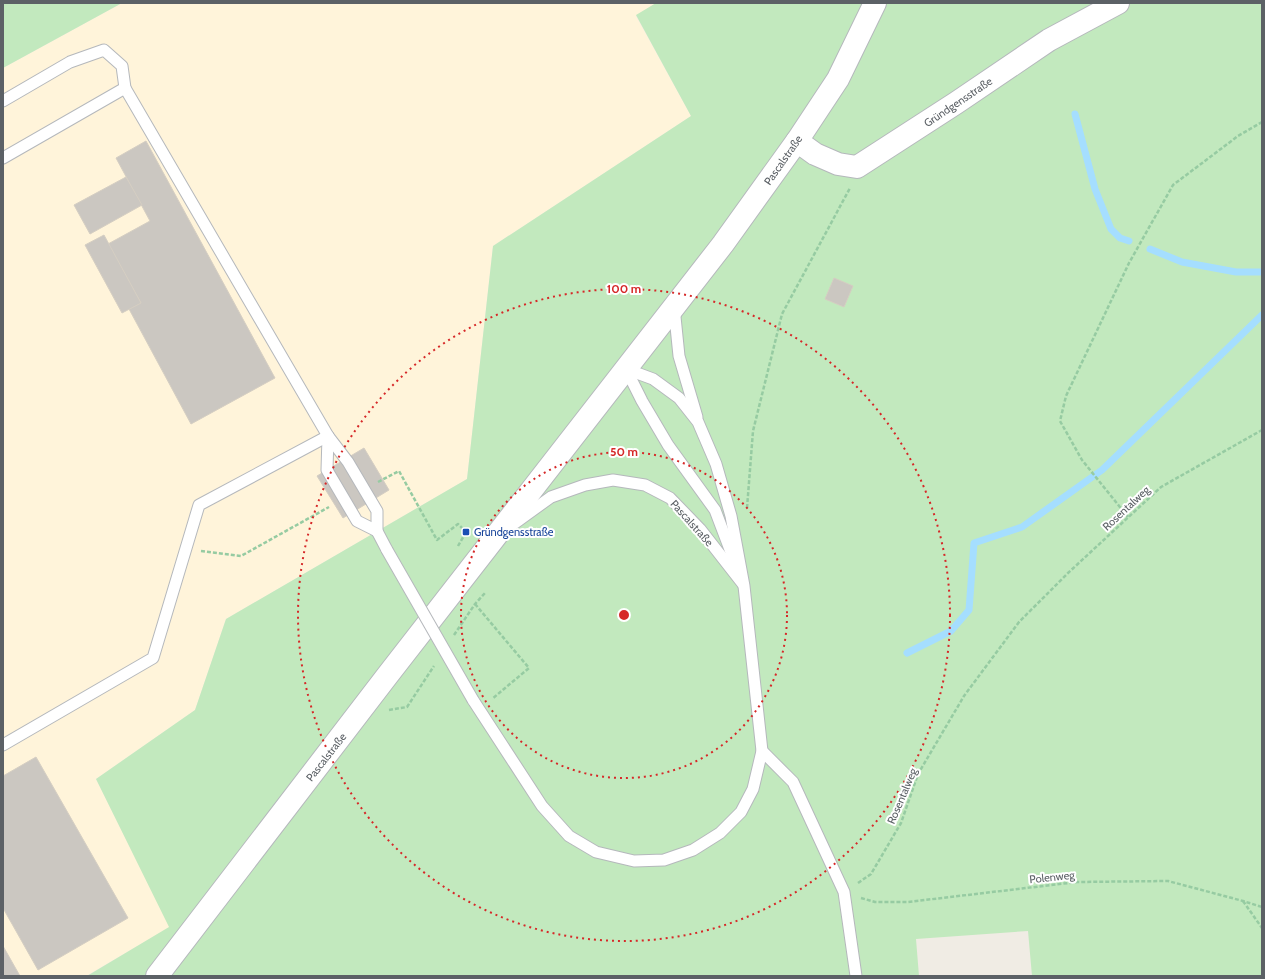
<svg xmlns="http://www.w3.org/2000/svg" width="1265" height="979" font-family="Cabin,sans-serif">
  <rect width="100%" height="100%" fill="#f0ece4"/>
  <!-- commercial -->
  <polygon fill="#fff4da" points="122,3 656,3 636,16 691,116 493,246 467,479 226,619 195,710 96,779 170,927 86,976 3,976 3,68"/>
  <!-- green -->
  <g fill="#c2e9be">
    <polygon points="3,3 122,3 3,68"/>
    <polygon points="656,3 1262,3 1262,976 1032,976 1028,931 916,939 919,976 87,976 169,927 96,779 195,710 226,619 467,479 493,246 691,116 636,15"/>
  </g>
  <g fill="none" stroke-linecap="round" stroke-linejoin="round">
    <!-- stream -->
    <g stroke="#a5deff" stroke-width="7">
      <polyline points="1075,114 1095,189 1111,229 1120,238 1129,241"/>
      <polyline points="1150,249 1182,262 1236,272 1262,272"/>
      <polyline points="907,653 951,631 969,610 974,543 1022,527 1102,470 1262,315"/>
    </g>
  </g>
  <!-- building -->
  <g fill="#cbc7c1" stroke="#d5cec2">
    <polygon points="146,141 275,378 191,424 129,309 141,303 108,244 150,221 116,158"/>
    <polygon points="126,177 142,205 90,234 74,205"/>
    <polygon points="104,235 141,303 122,313 85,245"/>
    <polygon points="834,278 853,286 844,307 825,299"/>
    <polygon points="364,448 389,490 343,518 317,476"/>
    <polygon points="36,757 128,918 38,970 3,908 3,776"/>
    <polygon points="3,946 20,976 3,976"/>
  </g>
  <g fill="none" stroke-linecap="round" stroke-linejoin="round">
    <defs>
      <g id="service">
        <polyline points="3,101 70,62 104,50 122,66 125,88"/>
        <polyline points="3,158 125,88 328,436 348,462 377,511 377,531 387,550"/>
        <polyline points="674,307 679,356 697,417"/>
        <polyline points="626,369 642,401 668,445 715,510 734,560"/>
        <polyline points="328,436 327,470 357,521 377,531"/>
        <polyline points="515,523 551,497 585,485 613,480 645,485 670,498 700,529 743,584"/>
        <polyline points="473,700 542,806 569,836 596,852 634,861 664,860 693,850 720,833 741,812 753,789 762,751 744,586 731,516 716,464 698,422 679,398 653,379 626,369"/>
        <polyline points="3,745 153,658 199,505 328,436"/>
        <polyline points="762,751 793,782 844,892 856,976"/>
      </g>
      <polyline id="minor" points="797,141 815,154 838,164 857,167 956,103 1049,40 1118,3"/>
      <polyline id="tertiary" points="157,976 387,676 723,244 797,141 838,79 875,3"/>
    </defs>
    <!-- service casing -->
    <use href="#service" stroke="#b5b8bc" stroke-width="13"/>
    <!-- minor casing -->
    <use href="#minor" stroke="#b5b8bc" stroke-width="24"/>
    <!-- tertiary casing -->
    <use href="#tertiary" stroke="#b5b8bc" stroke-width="24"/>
    <!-- path -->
    <g stroke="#96cba2" stroke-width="2.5" stroke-dasharray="4 2" stroke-linecap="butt">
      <polyline points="378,482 399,471 437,540 458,524 466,532"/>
      <polyline points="747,508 753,431 782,314 850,188"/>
      <polyline points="1128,517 1082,460 1060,421 1066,396 1129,263 1173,185 1238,136 1262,122"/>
      <polyline points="458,546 466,532 468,533"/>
      <polyline points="201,551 241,556 329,507"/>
      <polyline points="475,604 529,668 492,699"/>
      <polyline points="454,635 475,604 485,593"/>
      <polyline points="389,710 407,707 434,666"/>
      <polyline points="858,883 871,874 901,823 918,774 964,696 1019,622 1068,573 1161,487 1262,430"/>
      <polyline points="861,898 875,902 908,902 1077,882 1168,881 1243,901 1262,907"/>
      <polyline points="1243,901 1262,928"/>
    </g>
    <!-- service -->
    <use href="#service" stroke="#fff" stroke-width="11"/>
    <!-- minor -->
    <use href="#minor" stroke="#fff" stroke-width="22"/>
    <!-- tertiary -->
    <use href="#tertiary" stroke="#fff" stroke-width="22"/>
    <defs>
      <polyline id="service-bridge" points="387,550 473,700"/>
    </defs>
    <!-- service-bridge casing -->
    <use href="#service-bridge" stroke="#b5b8bc" stroke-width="13" stroke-linecap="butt"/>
    <!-- service-bridge -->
    <use href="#service-bridge" stroke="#fff" stroke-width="11"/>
  </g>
  <!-- distance rings -->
  <g fill="none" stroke="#d62828" stroke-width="2" stroke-dasharray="2 4">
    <circle cx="624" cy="615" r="163"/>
    <circle cx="624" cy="615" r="326"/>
  </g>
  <!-- markers -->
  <rect fill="#1a4fb4" stroke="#fff" stroke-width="1.5" x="462" y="528" width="8" height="8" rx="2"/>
  <g text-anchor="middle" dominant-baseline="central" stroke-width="4" stroke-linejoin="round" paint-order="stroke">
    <!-- street labels -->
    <g font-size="11" fill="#5c6166" stroke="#fff">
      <text transform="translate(958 102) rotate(-34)">Gründgensstraße</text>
      <text transform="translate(783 160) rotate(-55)">Pascalstraße</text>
      <text transform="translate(1126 508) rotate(-43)">Rosentalweg</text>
      <text transform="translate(692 523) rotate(48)">Pascalstraße</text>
      <text transform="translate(326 757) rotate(-52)">Pascalstraße</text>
      <text transform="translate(902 796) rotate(-67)">Rosentalweg</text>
      <text transform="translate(1052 877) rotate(-6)">Polenweg</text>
    </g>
    <!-- transit labels -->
    <g font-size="11" fill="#164399" stroke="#fff" text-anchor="start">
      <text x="474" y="532">Gründgensstraße</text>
    </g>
  </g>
  <circle cx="624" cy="615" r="6" fill="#d62828" stroke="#fff" stroke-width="2"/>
  <g font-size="12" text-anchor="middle" font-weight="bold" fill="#d62828" stroke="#fff" stroke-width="4" stroke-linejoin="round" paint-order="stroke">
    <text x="624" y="293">100 m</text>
    <text x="624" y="456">50 m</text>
  </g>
  <!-- border -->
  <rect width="1265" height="979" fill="none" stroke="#5c6166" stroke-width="8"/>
</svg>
